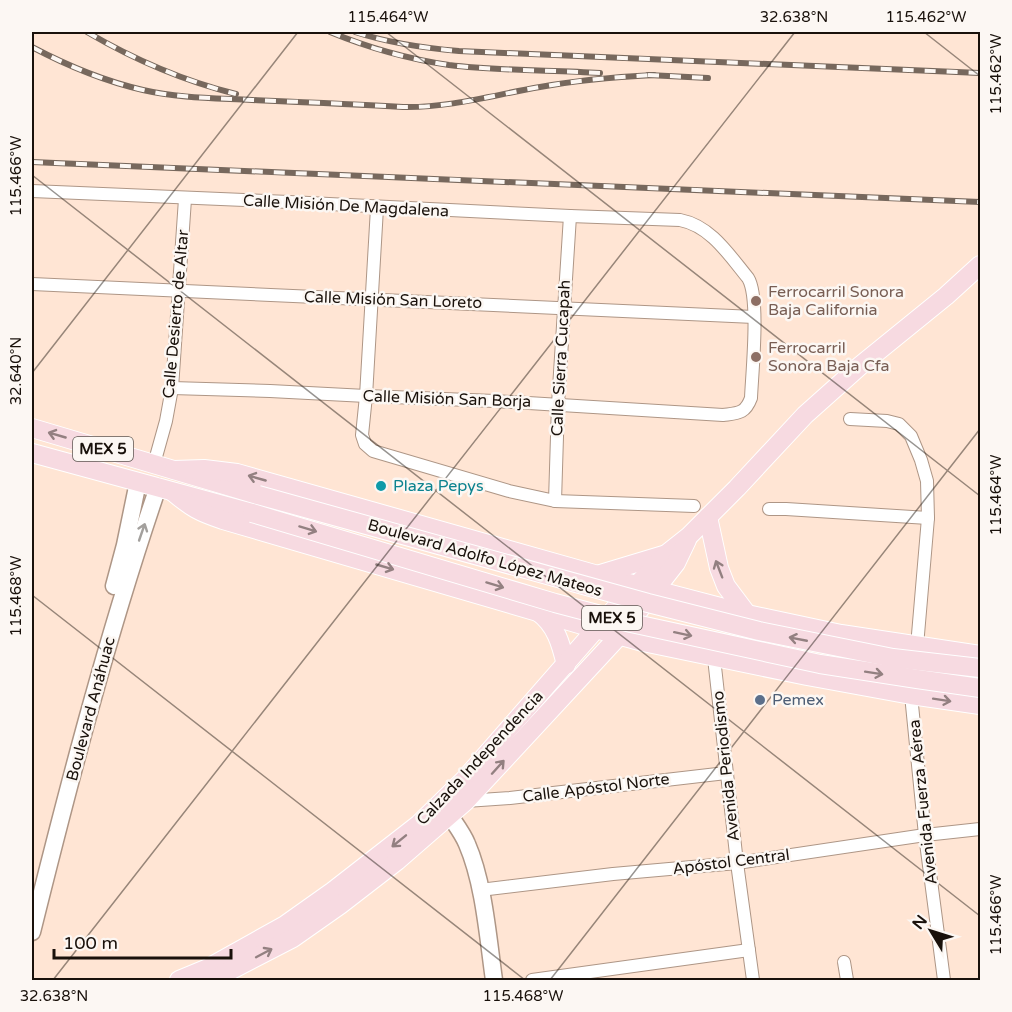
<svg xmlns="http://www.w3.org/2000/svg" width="1012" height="1012" font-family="'Varela Round',sans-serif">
  <rect width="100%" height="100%" fill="#ffe5d4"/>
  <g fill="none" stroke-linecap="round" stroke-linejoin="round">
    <defs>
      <g id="street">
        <path d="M32,191L289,202L570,216L680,220C711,226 729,255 748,278C760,297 752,373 751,398C745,414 738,413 723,415L495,401L366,396L270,391L172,388"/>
        <polyline points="377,208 366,396 362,435 365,444 373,451 509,491 555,501 694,506"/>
        <polyline points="32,284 754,317"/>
        <polyline points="850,419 887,421 899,424 911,436 921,460 927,481 928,518 917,646"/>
        <polyline points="154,464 166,421 172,388 185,199"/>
        <polyline points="555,501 558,404 570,216"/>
        <polyline points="769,509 786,509 928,518"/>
        <polyline points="714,658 737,863 753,980"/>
        <polyline points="911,695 925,835 944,980"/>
        <polyline points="466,801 510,798 726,773"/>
        <polyline points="480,890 613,874 737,863 925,835 980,829"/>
        <polyline points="844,962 847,980"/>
        <polyline points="532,980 749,950"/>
      </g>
      <g id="secondary">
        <polyline points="114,586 125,545 138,482"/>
        <path d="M450,816C456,825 463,834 467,844C484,883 488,938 494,980"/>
        <path d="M32,932C69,783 108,633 158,487"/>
      </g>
      <g id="primary">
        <polyline points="32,428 258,495"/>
        <polyline points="32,453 252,513"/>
        <polyline points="174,470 204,469 237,473 598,575 747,614 841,634 980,655"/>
        <path d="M173,492C192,508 199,512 223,520L596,629L643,642L807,676L911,695L980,705"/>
        <polyline points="708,517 719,568 726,586 747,614"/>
        <polyline points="600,574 663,555"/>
        <path d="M538,612C556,625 561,644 566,665"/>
        <polyline points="179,980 208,968 285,925 333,891 419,824 464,780 596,629 665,555 689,536 737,488 805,415 861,365 946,296 980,265"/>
        <polyline points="212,980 293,938 340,905 397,861 466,801 619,636 676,563 687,540"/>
      </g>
    </defs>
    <!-- street casing -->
    <use href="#street" stroke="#ae9686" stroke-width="14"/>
    <!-- secondary casing -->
    <use href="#secondary" stroke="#ae9686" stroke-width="19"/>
    <!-- primary casing -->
    <use href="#primary" stroke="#fff" stroke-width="20"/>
    <!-- street -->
    <use href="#street" stroke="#fff" stroke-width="12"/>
    <!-- secondary -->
    <use href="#secondary" stroke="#fff" stroke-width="16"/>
    <!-- primary -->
    <use href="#primary" stroke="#f7dae1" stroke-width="18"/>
    <defs>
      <g id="rail">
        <path d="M87,32C133,59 184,81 236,94"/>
        <path d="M330,32C369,48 408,59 449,65C499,71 550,70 600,73"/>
        <path d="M355,32C389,43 423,48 459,51L980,73"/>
        <path d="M32,47C66,65 104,81 143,90C178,98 215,98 252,100C302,102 353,104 403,107C449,108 494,95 540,87C578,80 616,77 654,75"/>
        <polyline points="648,75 708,78"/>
        <polyline points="32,162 980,202"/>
      </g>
    </defs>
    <!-- rail casing -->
    <use href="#rail" stroke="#77685d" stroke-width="6"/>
    <!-- rail -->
    <use href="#rail" stroke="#fcf7f3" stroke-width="4" stroke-dasharray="11" stroke-linecap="butt"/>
    <defs>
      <g id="primary-bridge">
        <polyline points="258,495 648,603 759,631 893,658 980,668"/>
        <polyline points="252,513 555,603 631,623 820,664 917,679 980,688"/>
      </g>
    </defs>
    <!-- primary-bridge casing -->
    <use href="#primary-bridge" stroke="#fff" stroke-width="20" stroke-linecap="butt"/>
    <!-- primary-bridge -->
    <use href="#primary-bridge" stroke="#f7dae1" stroke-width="18"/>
  </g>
  <!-- one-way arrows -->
  <defs><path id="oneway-shaft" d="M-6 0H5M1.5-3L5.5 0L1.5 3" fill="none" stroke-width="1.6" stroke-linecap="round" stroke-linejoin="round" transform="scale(1.5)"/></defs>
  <g stroke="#938081">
    <use href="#oneway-shaft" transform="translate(57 435) rotate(-164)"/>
    <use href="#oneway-shaft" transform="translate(257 478) rotate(-164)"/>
    <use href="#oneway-shaft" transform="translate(308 529) rotate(17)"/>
    <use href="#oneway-shaft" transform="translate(385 567) rotate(16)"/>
    <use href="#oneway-shaft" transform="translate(719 569) rotate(-111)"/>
    <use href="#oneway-shaft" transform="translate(495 585) rotate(17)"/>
    <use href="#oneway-shaft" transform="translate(683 634) rotate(12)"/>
    <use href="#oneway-shaft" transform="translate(798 639) rotate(-169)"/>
    <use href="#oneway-shaft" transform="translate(874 673) rotate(9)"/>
    <use href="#oneway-shaft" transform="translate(942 700) rotate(9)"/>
    <use href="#oneway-shaft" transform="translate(498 767) rotate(-48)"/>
    <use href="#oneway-shaft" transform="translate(399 841) rotate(141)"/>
    <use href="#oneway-shaft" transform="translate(264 953) rotate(-28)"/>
  </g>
  <use stroke="#a3a09d" href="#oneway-shaft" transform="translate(142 532) rotate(-71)"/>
  <!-- ticks -->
  <path fill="none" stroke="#19110b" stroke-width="1.5" stroke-opacity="0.45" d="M386,32L980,496M924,32L980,76M32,175L980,916M32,373L298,32M32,595L525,980M53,980L795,32M550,980L980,429"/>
  <!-- markers -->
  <g fill="#8d6e63" stroke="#fcf7f3" stroke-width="2">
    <circle cx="756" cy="301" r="6"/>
    <circle cx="756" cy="357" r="6"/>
  </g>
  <circle fill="#0f9aa8" stroke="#fcf7f3" stroke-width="2" cx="381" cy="486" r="6"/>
  <circle fill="#5c6f8a" stroke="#fcf7f3" stroke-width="2" cx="760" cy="700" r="6"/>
  <g text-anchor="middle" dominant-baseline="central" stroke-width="5" stroke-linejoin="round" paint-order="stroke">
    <!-- shield labels -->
    <g fill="#fcf7f3" stroke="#5d5651" stroke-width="1.5">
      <rect x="73" y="437" width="60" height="24" rx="4.5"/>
      <rect x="582" y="606" width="60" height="24" rx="4.5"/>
    </g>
    <g font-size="15" font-weight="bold" fill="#19110b">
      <text x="103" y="449">MEX 5</text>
      <text x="612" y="618">MEX 5</text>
    </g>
    <!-- street labels -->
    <g font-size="16" fill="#19110b" stroke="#fcf7f3">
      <text transform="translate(346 206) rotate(3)">Calle Misión De Magdalena</text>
      <text transform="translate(393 300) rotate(2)">Calle Misión San Loreto</text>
      <text transform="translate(176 314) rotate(-85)">Calle Desierto de Altar</text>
      <text transform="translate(561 358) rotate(-87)">Calle Sierra Cucapah</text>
      <text transform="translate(447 399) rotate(2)">Calle Misión San Borja</text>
      <text transform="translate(485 558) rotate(16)">Boulevard Adolfo López Mateos</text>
      <text transform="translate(91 709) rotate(-75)">Boulevard Anáhuac</text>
      <text transform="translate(480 758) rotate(-47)">Calzada Independencia</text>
      <text transform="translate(726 766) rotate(-96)">Avenida Periodismo</text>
      <text transform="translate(596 788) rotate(-7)">Calle Apóstol Norte</text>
      <text transform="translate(923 802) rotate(-96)">Avenida Fuerza Aérea</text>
      <text transform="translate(731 862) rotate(-7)">Apóstol Central</text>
    </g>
    <!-- education labels -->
    <g font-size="16" fill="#785e54" stroke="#fcf7f3" text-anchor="start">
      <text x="768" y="292">Ferrocarril Sonora<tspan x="768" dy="18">Baja California</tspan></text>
      <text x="768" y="348">Ferrocarril<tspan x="768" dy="18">Sonora Baja Cfa</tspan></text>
    </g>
    <!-- culture labels -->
    <g font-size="16" fill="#0d838f" stroke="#fcf7f3" text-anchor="start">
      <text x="393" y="486">Plaza Pepys</text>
    </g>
    <!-- service labels -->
    <g font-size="16" fill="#4e5e75" stroke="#fcf7f3" text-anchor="start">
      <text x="772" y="700">Pemex</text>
    </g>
  </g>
  <!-- border -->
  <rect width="1012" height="1012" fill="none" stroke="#fcf7f3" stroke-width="66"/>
  <!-- north arrow -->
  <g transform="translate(931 931) rotate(308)" stroke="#fcf7f3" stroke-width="4.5" paint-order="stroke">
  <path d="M0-4.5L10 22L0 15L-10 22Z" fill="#19110b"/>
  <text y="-9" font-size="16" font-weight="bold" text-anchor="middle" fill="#19110b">N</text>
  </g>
  <!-- scale -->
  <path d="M54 949v9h177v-9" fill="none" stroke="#19110b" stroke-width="3"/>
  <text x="63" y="949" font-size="18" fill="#19110b" stroke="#fcf7f3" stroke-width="4.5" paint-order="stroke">100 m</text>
  <rect x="33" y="33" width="946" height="946" fill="none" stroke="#19110b" stroke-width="2"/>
  <g font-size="15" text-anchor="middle" fill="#19110b">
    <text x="388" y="22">115.464°W</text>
    <text x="794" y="22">32.638°N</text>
    <text x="926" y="22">115.462°W</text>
    <text transform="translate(996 74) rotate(-90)" y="5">115.462°W</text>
    <text transform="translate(16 176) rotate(-90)" y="5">115.466°W</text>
    <text transform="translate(16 371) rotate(-90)" y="5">32.640°N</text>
    <text transform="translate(996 495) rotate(-90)" y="5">115.464°W</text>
    <text transform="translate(16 596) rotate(-90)" y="5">115.468°W</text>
    <text transform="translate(996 915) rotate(-90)" y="5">115.466°W</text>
    <text x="54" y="1001">32.638°N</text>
    <text x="523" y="1001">115.468°W</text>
  </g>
</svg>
